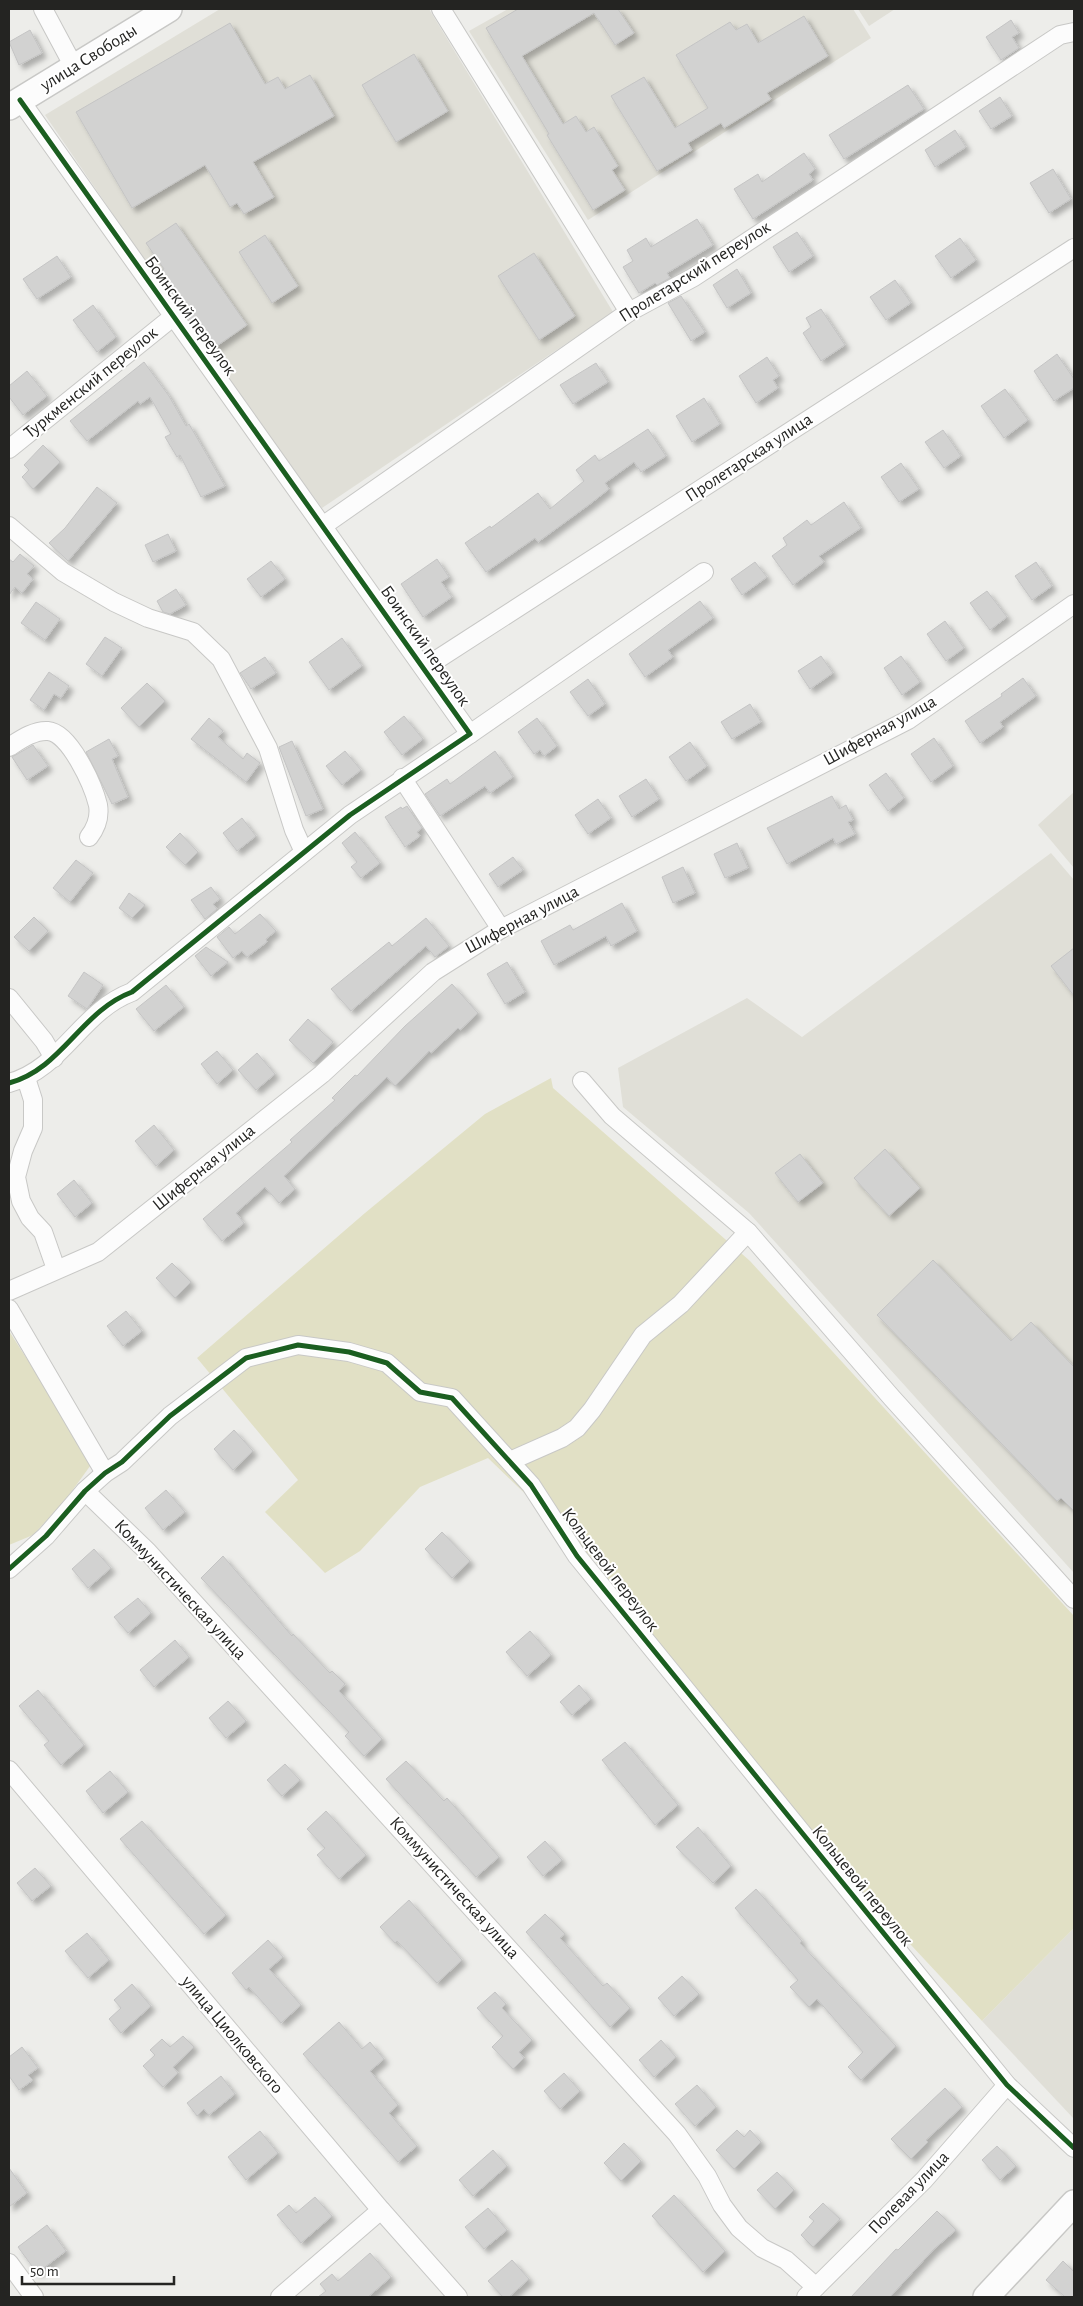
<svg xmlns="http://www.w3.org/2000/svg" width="1083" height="2306" font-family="'Alegreya Sans',sans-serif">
  <defs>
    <filter id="shadow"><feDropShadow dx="4.5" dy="4.5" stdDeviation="2.5" flood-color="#0004"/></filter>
  </defs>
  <rect width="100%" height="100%" fill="#ededea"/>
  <!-- built -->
  <g fill="#e0dfd7">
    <polygon points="220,9 429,9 613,312 322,508 222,373 45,115"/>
    <polygon points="508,9 853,9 871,38 588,220 469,31"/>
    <polygon points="858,9 895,9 869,26"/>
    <polygon points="1074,792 1074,868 1038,825"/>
    <polygon points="1051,853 1074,880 1074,1573 749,1213 623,1107 618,1068 747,998 802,1037"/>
    <polygon points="1074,1928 1074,2119 982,2021"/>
  </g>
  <!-- green -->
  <g fill="#e1e0c5">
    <polygon points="551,1078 553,1088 750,1261 1074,1616 1074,1928 982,2021 883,1915 693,1690 595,1561 488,1458 420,1487 360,1551 325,1573 265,1512 298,1480 197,1358 365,1213 485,1114"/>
    <polygon points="9,1331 93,1462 64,1502 33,1535 9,1545"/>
  </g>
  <!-- building -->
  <g fill="#d2d2d1" stroke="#c4c4c4" filter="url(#shadow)">
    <polygon points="518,9 618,9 634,33 615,45 594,13 522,56 563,124 576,116 586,132 594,127 618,166 612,170 625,190 593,210 547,135 549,134 486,28"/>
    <polygon points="804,16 828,56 767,93 771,99 724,128 721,123 688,143 692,150 657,171 611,96 644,77 675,128 708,108 676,55 730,22 736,30 747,24 758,43"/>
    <polygon points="1011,20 1019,33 1012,37 1019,48 1001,60 986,37"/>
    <polygon points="230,23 265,84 278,77 285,89 310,75 334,116 253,162 274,197 244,214 237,203 230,207 205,165 132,208 76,112"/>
    <polygon points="30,30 42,53 19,65 9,42"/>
    <polygon points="414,54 448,111 396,142 362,85"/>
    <polygon points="908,85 924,109 844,159 829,135"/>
    <polygon points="1000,97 1012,116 991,129 979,111"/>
    <polygon points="955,130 966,147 935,167 925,150"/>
    <polygon points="804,153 815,169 809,174 813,180 753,219 734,189 758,174 762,182"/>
    <polygon points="1053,169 1071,199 1049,213 1030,183"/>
    <polygon points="697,219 713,245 667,273 670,278 657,285 655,283 639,293 623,267 633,261 627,250 646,238 651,247"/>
    <polygon points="176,223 247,325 211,350 158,273 164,269 146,243"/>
    <polygon points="797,232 813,256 789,272 773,247"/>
    <polygon points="265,235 298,286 272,303 239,252"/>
    <polygon points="960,238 976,260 951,278 935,256"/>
    <polygon points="534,253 575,316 539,340 498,276"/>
    <polygon points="57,256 71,277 37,299 23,279"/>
    <polygon points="737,269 751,293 727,308 713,285"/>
    <polygon points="895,280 911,303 886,320 870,297"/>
    <polygon points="681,296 705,332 691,341 668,303"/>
    <polygon points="93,305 116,337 97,352 73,320"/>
    <polygon points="821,309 845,345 821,361 803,333 811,327 806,318"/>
    <polygon points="1057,354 1074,379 1074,388 1054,401 1034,371"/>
    <polygon points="767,357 779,376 773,380 778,388 756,403 739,376"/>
    <polygon points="144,362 169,396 186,426 189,424 225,486 201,497 180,455 177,457 165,437 171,434 150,397 140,404 138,401 87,441 70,421"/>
    <polygon points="596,363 608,382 573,404 560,385"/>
    <polygon points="27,371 47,396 23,415 9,397 9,386"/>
    <polygon points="1005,389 1028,420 1004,438 981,406"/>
    <polygon points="704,398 720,424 692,442 676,416"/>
    <polygon points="648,429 666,456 641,472 634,462 605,483 609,489 590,504 538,542 535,538 486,572 465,543 490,526 491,528 538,493 550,509 584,481 576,470 595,455 599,461"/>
    <polygon points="943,430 961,456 944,468 925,442"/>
    <polygon points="43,445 60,462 33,489 22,477 29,470 24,465"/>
    <polygon points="901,463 919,489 899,502 881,477"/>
    <polygon points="97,487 117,503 68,561 49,543 65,528"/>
    <polygon points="844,502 861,528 819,556 824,562 793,585 772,556 787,545 783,538 807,520 811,525"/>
    <polygon points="168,534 176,551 153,562 145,545"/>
    <polygon points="20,554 34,566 27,574 33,579 22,593 15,587 9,595 9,559 13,562"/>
    <polygon points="437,559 449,577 441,582 452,597 423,617 401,584"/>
    <polygon points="271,561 285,579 261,597 247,579"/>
    <polygon points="755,562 767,577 742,595 731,579"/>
    <polygon points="1036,562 1052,586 1032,600 1015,576"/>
    <polygon points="176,589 186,605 170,614 163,612 157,601"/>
    <polygon points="987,591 1007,617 990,630 970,603"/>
    <polygon points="700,601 713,618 668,650 673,657 645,677 629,654"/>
    <polygon points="36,602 60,619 45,640 21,623"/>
    <polygon points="945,621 964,648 946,661 927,634"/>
    <polygon points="105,637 122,648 102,676 86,664"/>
    <polygon points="342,638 362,666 329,690 309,662"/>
    <polygon points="821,656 833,673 810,689 798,671"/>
    <polygon points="901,656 920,682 902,695 884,668"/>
    <polygon points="265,657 276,673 251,689 240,673"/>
    <polygon points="49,672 69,686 61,698 54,694 44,710 30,700"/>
    <polygon points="1023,678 1036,696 1000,722 1003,727 980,743 965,721 1002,696 1001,694"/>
    <polygon points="588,679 605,704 588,716 570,692"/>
    <polygon points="147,683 165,701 139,727 121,708"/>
    <polygon points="750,704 761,722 732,739 721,722"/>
    <polygon points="404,716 423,739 402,755 384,732"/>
    <polygon points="209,718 223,731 218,737 243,759 247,753 260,763 246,782 191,739"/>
    <polygon points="537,718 557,746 544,756 540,750 534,754 518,732"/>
    <polygon points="934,738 953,766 931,782 911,754"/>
    <polygon points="109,739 118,756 112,759 128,797 112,804 86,752"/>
    <polygon points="292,741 323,809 306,816 279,747"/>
    <polygon points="690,742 707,766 686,781 669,757"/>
    <polygon points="33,745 48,766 27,780 12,757"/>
    <polygon points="345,751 361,770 342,785 326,766"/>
    <polygon points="495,751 513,777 490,793 485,786 440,816 425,794 447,779 450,784"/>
    <polygon points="886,773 904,798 888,811 869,785"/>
    <polygon points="646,779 659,799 632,817 619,796"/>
    <polygon points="832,796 839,809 846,805 853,820 848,822 855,834 836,844 833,838 787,864 767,828"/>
    <polygon points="598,799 611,818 588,834 575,815"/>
    <polygon points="407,806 422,828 417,832 420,836 405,847 385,817 401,807 402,809"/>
    <polygon points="242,818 256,836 237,851 223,833"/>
    <polygon points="355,832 380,863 361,878 351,867 357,862 342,843"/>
    <polygon points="180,833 198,852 185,865 166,847"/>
    <polygon points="737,843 748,868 725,878 714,854"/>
    <polygon points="513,857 523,870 498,887 489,874"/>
    <polygon points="76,860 93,873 70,902 53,888"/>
    <polygon points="683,867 695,893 673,903 662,877"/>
    <polygon points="211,887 220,899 213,904 217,909 205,919 191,900"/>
    <polygon points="129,893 145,905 132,918 119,908"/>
    <polygon points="622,903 637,931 611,946 606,936 554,965 541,941 570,925 573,930"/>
    <polygon points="260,914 276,931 266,939 267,942 247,957 242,951 233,958 217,937 229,927 235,934"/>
    <polygon points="34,917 48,931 29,951 14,937"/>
    <polygon points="426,918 449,946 435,957 426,946 351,1011 331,989 389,942 392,946"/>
    <polygon points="206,947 228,962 211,976 195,956"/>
    <polygon points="1074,948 1074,996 1051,966"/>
    <polygon points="507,962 525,992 505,1004 487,974"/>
    <polygon points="84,972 103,985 87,1009 68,996"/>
    <polygon points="452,984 478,1013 460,1030 458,1028 431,1053 429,1051 395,1086 387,1077 284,1176 295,1189 279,1203 265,1187 236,1213 244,1223 222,1241 203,1219 292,1142 290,1140 335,1100 332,1098 355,1075 357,1076 405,1026"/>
    <polygon points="166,985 184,1007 154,1031 136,1009"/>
    <polygon points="308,1019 333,1042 313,1063 289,1040"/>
    <polygon points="217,1051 233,1070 217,1084 201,1064"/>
    <polygon points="257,1053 275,1074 256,1090 238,1070"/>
    <polygon points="154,1125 174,1150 156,1166 135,1141"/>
    <polygon points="885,1149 920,1188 889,1216 854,1178"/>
    <polygon points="800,1154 823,1183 798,1202 775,1173"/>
    <polygon points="74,1180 92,1203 75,1217 57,1194"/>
    <polygon points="933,1260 1011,1341 1031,1322 1074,1367 1074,1511 1061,1498 1057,1501 877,1315"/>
    <polygon points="172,1263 191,1282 175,1298 156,1278"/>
    <polygon points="126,1311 142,1331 123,1346 107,1326"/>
    <polygon points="234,1430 253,1451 233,1470 214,1449"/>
    <polygon points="166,1490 185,1512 163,1530 145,1508"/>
    <polygon points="442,1532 470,1561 452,1578 425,1549"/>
    <polygon points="94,1549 111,1568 88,1588 72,1569"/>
    <polygon points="223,1556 292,1636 293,1634 330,1673 332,1671 345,1684 339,1691 382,1739 364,1756 345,1736 349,1732 201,1578"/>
    <polygon points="138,1598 151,1613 128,1633 114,1617"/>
    <polygon points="530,1631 551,1655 527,1676 506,1652"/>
    <polygon points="175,1640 189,1657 154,1687 140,1670"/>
    <polygon points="579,1685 591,1699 572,1715 560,1702"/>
    <polygon points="38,1690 84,1745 61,1765 44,1745 49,1741 19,1706"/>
    <polygon points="228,1701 246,1721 226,1738 209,1718"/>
    <polygon points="625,1742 678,1805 655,1825 602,1760"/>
    <polygon points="406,1761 444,1801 447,1798 499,1857 476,1877 386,1779"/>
    <polygon points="285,1764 300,1780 282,1796 267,1780"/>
    <polygon points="110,1771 128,1792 103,1813 86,1791"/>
    <polygon points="326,1811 366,1855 339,1879 317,1855 325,1848 307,1829"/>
    <polygon points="142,1821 226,1915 204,1934 120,1839"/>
    <polygon points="698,1827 731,1866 713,1883 676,1847"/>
    <polygon points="545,1841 562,1860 543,1876 527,1857"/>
    <polygon points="35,1868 51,1886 32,1901 17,1883"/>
    <polygon points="756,1889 802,1941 800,1943 896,2046 861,2080 848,2067 863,2052 817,1999 809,2007 790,1987 798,1980 735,1908"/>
    <polygon points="409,1900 462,1960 437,1983 397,1941 395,1943 380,1927"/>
    <polygon points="545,1914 565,1934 560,1938 603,1986 607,1983 630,2008 610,2027 526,1932"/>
    <polygon points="87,1933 109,1960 88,1978 65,1951"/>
    <polygon points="268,1940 283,1957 269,1969 301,2005 281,2023 249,1987 246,1990 232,1973"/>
    <polygon points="682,1976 699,1994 674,2016 658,1998"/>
    <polygon points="132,1984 151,2006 121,2033 109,2019 121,2008 114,2000"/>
    <polygon points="495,1992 506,2004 502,2008 532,2040 519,2052 524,2058 513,2069 492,2047 503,2036 477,2008"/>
    <polygon points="339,2022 362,2049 370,2042 384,2059 370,2071 398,2105 389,2113 417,2146 398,2162 303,2054"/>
    <polygon points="183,2036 194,2047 173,2067 178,2073 163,2087 143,2066 155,2055 150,2050 162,2039 170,2047"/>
    <polygon points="661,2040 676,2057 654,2077 639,2060"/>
    <polygon points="22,2047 38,2068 28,2075 33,2080 19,2090 9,2076 9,2057"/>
    <polygon points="564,2073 580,2091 560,2109 544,2091"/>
    <polygon points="221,2076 235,2094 209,2115 204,2109 197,2116 187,2103"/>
    <polygon points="697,2085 716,2107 695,2126 675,2104"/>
    <polygon points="945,2088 962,2107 926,2140 928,2142 911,2159 891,2139"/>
    <polygon points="737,2130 744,2137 750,2130 761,2142 734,2169 716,2150"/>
    <polygon points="260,2131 278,2153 246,2180 228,2157"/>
    <polygon points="624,2143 641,2161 621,2181 604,2163"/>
    <polygon points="997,2146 1016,2166 1000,2180 982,2160"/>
    <polygon points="493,2150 507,2166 473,2196 459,2180"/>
    <polygon points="9,2168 27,2193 9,2207"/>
    <polygon points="777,2172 794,2190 775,2209 757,2190"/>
    <polygon points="674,2195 725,2251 703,2272 652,2216"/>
    <polygon points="315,2197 332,2216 301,2243 277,2215 289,2205 296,2213"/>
    <polygon points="823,2203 840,2219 813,2247 801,2235 814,2221 809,2217"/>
    <polygon points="488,2208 507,2230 484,2249 465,2227"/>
    <polygon points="937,2211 956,2230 934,2249 890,2297 851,2297 896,2249 898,2250"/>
    <polygon points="47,2225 66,2251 37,2273 18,2247"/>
    <polygon points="370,2253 391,2277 368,2297 318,2297 326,2291 320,2284 332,2274 338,2281"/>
    <polygon points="512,2260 529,2279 509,2297 503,2297 488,2281"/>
    <polygon points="1063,2261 1074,2272 1074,2297 1065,2297 1046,2280"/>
  </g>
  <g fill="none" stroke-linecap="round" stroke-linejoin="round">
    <defs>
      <g id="street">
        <polyline points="43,9 74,67"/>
        <polyline points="441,9 629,312"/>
        <polyline points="9,449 174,316"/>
        <polyline points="324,525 629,312 694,277 1060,35 1074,32"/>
        <polyline points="9,526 63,572 114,602 148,618 193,632 221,659 268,748 294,830 304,852"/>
        <polyline points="424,668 1074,248"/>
        <polyline points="470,734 704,572"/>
        <path d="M9,747C20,740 34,730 48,731C70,733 93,785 98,805C100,817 96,828 89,837"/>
        <polyline points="402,778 501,929"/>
        <polyline points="9,998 44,1041 54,1058"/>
        <polyline points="26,1078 33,1100 33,1128 23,1151 16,1177 21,1201 30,1218 43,1232 56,1269"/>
        <polyline points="582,1081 612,1116 748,1232 892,1398 1074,1599"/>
        <path d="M9,1083C62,1069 81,1011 132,992L350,815L470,734L20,100"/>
        <polyline points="9,1291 98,1252 322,1074 433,972 501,929 908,720 1074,604"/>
        <polyline points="9,1309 105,1473"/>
        <polyline points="510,1461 562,1438 577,1428 592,1410 643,1335 681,1304 748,1232"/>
        <polyline points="85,1491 148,1552 677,2134 707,2176 722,2205 739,2228 762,2248 786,2260 816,2287"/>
        <polyline points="9,1569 46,1536 85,1491 105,1473 122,1462 170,1416 246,1358 298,1345 349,1352 387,1363 420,1392 452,1398 531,1485 577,1556 1007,2085 1074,2148"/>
        <polyline points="9,1770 381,2210 458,2297"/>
        <polyline points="9,2263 34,2297"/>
        <polyline points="280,2297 381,2210"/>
        <polyline points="806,2297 924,2180 1007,2085"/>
      </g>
      <g id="secondary">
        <polyline points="9,107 169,9"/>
        <polyline points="986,2297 1074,2203"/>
      </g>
    </defs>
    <!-- street casing -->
    <use href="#street" stroke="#c8c8c6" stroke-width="20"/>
    <!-- secondary casing -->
    <use href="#secondary" stroke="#c8c8c6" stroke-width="28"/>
    <!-- street -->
    <use href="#street" stroke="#fcfcfc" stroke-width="18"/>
    <!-- secondary -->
    <use href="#secondary" stroke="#fcfcfc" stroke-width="25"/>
    <defs>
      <g id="cycleway">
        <path d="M9,1083C62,1069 81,1011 132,992L350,815L470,734L20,100"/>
        <polyline points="9,1569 46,1536 85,1491 105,1473 122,1462 170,1416 246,1358 298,1345 349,1352 387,1363 420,1392 452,1398 531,1485 577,1556 1007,2085 1074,2148"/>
      </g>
    </defs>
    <!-- cycleway casing -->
    <use href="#cycleway" stroke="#fff" stroke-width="8"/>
    <!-- cycleway -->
    <use href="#cycleway" stroke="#1b5e20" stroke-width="5"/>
  </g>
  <g text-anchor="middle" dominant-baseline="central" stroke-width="4" stroke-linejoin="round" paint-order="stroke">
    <!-- street labels -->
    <g font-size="18" fill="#242422" stroke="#fff">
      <text transform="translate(89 58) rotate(-32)">улица Свободы</text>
      <text transform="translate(695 272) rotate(-32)">Пролетарский переулок</text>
      <text transform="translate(190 316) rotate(54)">Боинский переулок</text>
      <text transform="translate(91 383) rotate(-39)">Туркменский переулок</text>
      <text transform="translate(749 458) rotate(-33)">Пролетарская улица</text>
      <text transform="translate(425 646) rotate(55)">Боинский переулок</text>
      <text transform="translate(880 731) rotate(-29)">Шиферная улица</text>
      <text transform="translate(522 920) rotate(-28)">Шиферная улица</text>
      <text transform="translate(204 1168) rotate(-39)">Шиферная улица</text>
      <text transform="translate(610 1570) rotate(53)">Кольцевой переулок</text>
      <text transform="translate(180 1590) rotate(47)">Коммунистическая улица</text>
      <text transform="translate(862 1886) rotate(51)">Кольцевой переулок</text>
      <text transform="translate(454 1888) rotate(48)">Коммунистическая улица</text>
      <text transform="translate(232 2035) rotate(50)">улица Циолковского</text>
      <text transform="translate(909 2193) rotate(-46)">Полевая улица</text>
    </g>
  </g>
  <!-- border -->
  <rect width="1083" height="2306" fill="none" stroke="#242422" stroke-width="20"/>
  <!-- scale -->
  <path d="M22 2276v8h152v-8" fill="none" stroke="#242422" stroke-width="2.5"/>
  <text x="30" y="2276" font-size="15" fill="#242422" stroke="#ffffff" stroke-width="4" paint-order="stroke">50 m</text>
</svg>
